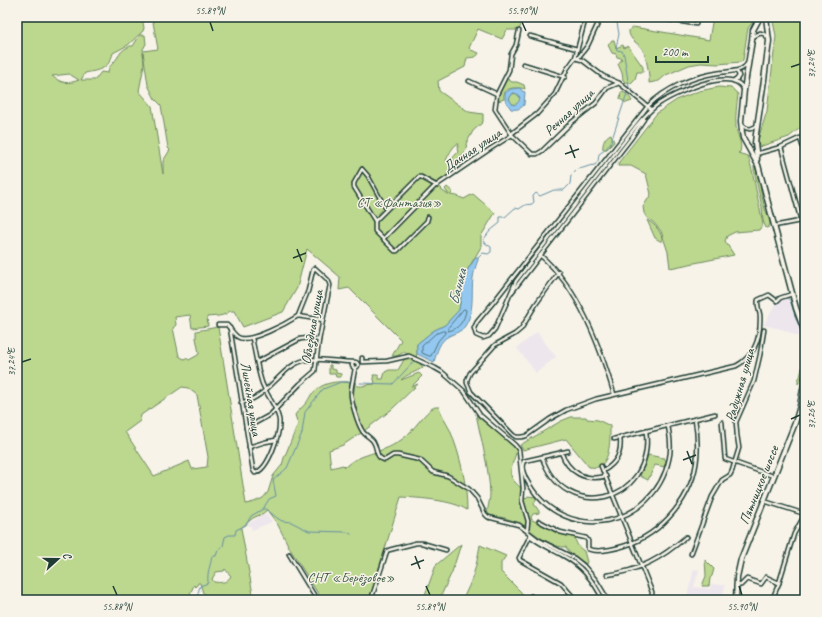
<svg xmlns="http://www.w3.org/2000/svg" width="822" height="617" font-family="Caveat,sans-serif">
  <rect width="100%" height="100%" fill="#f7f3e8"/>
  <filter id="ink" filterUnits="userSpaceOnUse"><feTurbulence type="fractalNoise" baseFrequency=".025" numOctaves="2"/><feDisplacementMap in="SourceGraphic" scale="8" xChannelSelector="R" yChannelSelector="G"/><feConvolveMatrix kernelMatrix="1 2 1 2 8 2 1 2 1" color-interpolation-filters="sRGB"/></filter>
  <g filter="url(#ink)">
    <!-- built -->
    <g fill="#eee6ed">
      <polygon points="786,298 789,300 795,319 805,338 792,334 785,330 763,325 778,301"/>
      <polygon points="537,332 556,357 536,373 517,348"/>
      <polygon points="266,513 272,522 252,530 251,526 248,526 249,523"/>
      <polygon points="694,569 699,570 694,587 710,589 711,584 725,585 723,596 728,597 727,599 730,600 686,600"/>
    </g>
    <!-- green -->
    <g fill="#bcd78e" stroke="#6e8a61" fill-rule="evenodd">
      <path d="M17,17H142L144,28L143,31L128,45L113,53C109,69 100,70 85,73L81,80H95L101,72L108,73C109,65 110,67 114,62C121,54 118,52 130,46H133L140,35H145L146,44L143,49V51L158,49L152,17H519L521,26L518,30H507L502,39L478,29L469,48L471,50L479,53C476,59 472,57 467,58L465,67L438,81L439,91L469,112L483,114V122L473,131L466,144L467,149L454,164L458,169L439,183L435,182L442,189L441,190L449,195L445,189L447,187L453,192L450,195L457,196L464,199L473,194L495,213L481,236V247L465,274L459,310L445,325L433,331L417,344V354L416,357L407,354L404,352L397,356H392L401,340L349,288L339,290L340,277L307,249L297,288L283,312L243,327L234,311H230C224,317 215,316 207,317L208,326L192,328L190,315L175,317L176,325L173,328L179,356L184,359L186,358L189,360L198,355L199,353L196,338V331L218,327L246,504L254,502L263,498L268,492L273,476L282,465L284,458L298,424L295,415C298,410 302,408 306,403C308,401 309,398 311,395C322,382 335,381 351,382L350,399L361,433L343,445L329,450L331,468L343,465L345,467C357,454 383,453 398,442C412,434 419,419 431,409L435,407H439C441,416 446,422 450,430C460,455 467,483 467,510C453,500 419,498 401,497L369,600H322L290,549L278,525L267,510L262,514L253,518L241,528L254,600H208L212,598L203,593L200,583H198L196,587L194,585L190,594L195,597H200L203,600H17ZM143,52L148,85L155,99L161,105L168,148L170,150L163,161V174L152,106L139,91L144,65ZM69,74L79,80C68,84 62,84 52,76ZM457,144H459L457,149L458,152L448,163L446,161C447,157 453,146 457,144ZM182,387L188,388L197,395L208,457L207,467L192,469L189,461L154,476L125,432L140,421L141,415ZM225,569L231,576C226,583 223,583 214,582L212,579L216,572L224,571Z"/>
      <path d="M713,17H757L748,28L743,60L741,62L718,64L701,63L689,65L666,75L659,81L649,83C650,76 646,56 643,50C639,43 628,40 629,30L633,27L709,40Z"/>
      <polygon points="772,17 805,17 805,124 789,137 759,147 758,140 760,133 767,111 776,36"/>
      <polygon points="612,40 614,40 616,48 623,45 624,48 628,46 629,47 643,67 643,72 637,72 635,79 631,83 626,83 623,80 622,73 618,64 622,59 621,58 617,57 616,54 612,53 608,45"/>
      <path d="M506,78L512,82H517L524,85L525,89C517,87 502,86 504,99L498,101V94Z"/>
      <path d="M719,87L731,88L738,94C737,105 735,116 736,127C737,135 743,144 740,152L738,153L748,156L752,170L763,224L759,230L735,232L727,236L725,241L734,255L670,268L668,252L661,231L653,222L647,218L644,213L643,207L651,194L646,174L631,166H618L619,162L657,113L678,99L699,91Z"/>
      <path d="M621,92C626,92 630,97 632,101L626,103L620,99Z"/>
      <circle cx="515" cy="99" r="5.5"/>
      <path d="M611,134L614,142L607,149H603C602,144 605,136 611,134Z"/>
      <polygon points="754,166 756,169 765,209 769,218 770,224 768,228 766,228 763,221 762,207 754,170"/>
      <path d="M647,220C655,224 663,233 662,242L655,238Z"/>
      <path d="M409,357L417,361L423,367C416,373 406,374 401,380L419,373L422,376L411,387L418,384L391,410L364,431L353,399L355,382L357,386C363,387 368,384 375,384L373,375H377L379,376V379H383L385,372L389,370H398L405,358Z"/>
      <path d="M804,359C806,366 803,378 798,384V379L800,377Z"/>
      <polygon points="329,365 331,365 331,369 336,370 336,373 341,374 341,377 336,377 335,374 329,374"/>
      <path d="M476,414L478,417L516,447L517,450C515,458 508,471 512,478C514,482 518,485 521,488V499L523,501L528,496L536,497V500L534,504L539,511V513L533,514L531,517L532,520L565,534L575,537C576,544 578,547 584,551L587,562L586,564L568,551L566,547C555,548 542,539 532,532C530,530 528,527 525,526C514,521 505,517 492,516L489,521C485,512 490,503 490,494C489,467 481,440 476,414Z"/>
      <path d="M571,417H586L587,419L598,420L610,426C610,437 611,462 598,467C596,468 592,467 589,467L566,439L523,450L520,445L561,421Z"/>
      <polygon points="648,455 664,458 667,462 665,467 655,465 648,480 640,476"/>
      <polygon points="461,544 452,572 439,600 423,600 436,565"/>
      <path d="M480,545L506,556L501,563V572L521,592L527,600H462C473,580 476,568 480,545Z"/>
      <polygon points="705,560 714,569 712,576 710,578 709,586 702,586 706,576"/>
    </g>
    <!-- water -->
    <g fill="#94c8f1" stroke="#6590a5" fill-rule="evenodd">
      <path d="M520,88L522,91L525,92L524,105C520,109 517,110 511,109L505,100V93L511,89ZM513,93H515L520,97C519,102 518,104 513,105L509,99Z"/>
      <path d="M476,257H478V260C476,265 474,271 473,278C471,293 475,312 465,326C461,332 455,333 449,336C439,341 437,352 434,362L417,354V344L433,331L445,325L459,310L465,274Z"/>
    </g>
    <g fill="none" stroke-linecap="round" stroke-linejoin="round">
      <!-- shore -->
      <g stroke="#4e7580" stroke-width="1">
        <path d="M464,309L466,310C465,320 458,330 448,331V328Z"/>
        <polygon points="443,331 445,331 445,333 438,341 431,356 429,356 422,353 422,346 435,334"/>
      </g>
      <!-- stream -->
      <g stroke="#6590a5" stroke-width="1">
        <path d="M478,258L483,253L488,254L491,252V247L485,243L484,239L490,231L500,223V217H505L515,208L519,209L525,205L532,204L534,202L533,196L536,193L540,196L554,190H564L570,184L571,175L577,169C584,169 588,165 595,165L598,161L599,154L605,150L611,142L629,87L624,55L622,51L617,50L616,48L619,34L616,17"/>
        <polyline points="786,297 790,300 796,319 805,339"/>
        <polyline points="360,383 393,384 415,360"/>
        <polyline points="263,509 266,509 277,518 282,521 291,522 309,531 347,532 351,534"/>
        <path d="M196,600L200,586L208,583C207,570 210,569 212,556H216L218,550L223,546L225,537L229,535H235L236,530L246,525L251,516L263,509L269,499L276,496L273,480L287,468L302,433L305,412L323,389L341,382L352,383"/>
      </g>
      <defs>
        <g id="minor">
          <polyline points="651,17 696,24 697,17"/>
          <polyline points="519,31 516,45 511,54 509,70 497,94 495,109 512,135 532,154 537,154 542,151 572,122 596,103 607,88 619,83"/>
          <polyline points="530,36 577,49"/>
          <polyline points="753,37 760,33 764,34 767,37"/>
          <polyline points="575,58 582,60 603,76 619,83 651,109"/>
          <polyline points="578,58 588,45 601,17"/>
          <polyline points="523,64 565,77"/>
          <polyline points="469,81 497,94"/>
          <polyline points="734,81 737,79 739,76 738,73 735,71"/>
          <path d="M744,90C733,64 671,95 657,105C649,111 643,118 637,125L516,281L495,329L489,336L483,338L476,335L474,328L477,322L492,304L648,106C666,88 692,77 717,73C727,71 741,73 747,64"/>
          <polyline points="742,125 746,128 750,129 757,126"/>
          <polyline points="511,134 537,114 555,94 567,69 575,58 586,17"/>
          <polyline points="781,147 801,221"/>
          <polyline points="756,154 781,147 800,138 805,154"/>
          <polyline points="386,209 368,176 362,169 354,183 354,187 375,221 375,231 395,251 397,251 427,221 428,217"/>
          <polyline points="375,221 419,177 421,177 437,186"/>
          <polyline points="774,226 805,220"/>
          <polyline points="383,239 434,187 490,149 512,135"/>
          <path d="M540,255C579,288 600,346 614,394"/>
          <path d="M559,272L536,304L521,329L515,334L495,345L470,373L467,380V383L471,392L513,435L516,437H521L526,436L550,419L566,410L596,399L736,366C755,356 761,336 760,315C759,310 757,305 758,300L769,295L777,301L780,298L792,294"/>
          <polyline points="512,292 632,137 644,119"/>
          <polyline points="800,317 805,311"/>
          <path d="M218,325H227C231,329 235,337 240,338C252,342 287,323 298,316L323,320"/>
          <path d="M230,328L253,470L255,473C269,469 281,432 279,419C276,405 267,396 262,383C257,368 255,352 252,338"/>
          <polyline points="362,358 362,362 387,361 409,356 435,368 442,372 464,391 480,415 515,445 519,450 523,488 522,501 528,521 527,531"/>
          <circle cx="355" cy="365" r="3"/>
          <polyline points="257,362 300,339 309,338 319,340"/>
          <path d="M355,368C354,377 351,385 351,393C351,402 358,425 363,432C366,436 372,438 374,443C378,450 375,458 385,460L393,455H398L420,460L433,472L448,476L469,489L477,498L485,514L488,517L519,525L537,539L574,558L584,566L596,580L608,600"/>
          <path d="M241,403C246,401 252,400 256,397C274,387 285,364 306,360C316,358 341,362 353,362"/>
          <polyline points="722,422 725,459 773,476"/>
          <polyline points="246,428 270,415 300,384 315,371 319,340 330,285 328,280 315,268 313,270 308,291 298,316"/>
          <polyline points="614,439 715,414"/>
          <polyline points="249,447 265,442 276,440"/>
          <path d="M568,451L524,461C520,467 525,478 529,484C566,546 654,528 669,459C672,448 670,436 668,426"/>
          <path d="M561,452C568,472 585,482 606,476"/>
          <path d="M542,457C564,524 655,504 646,431"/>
          <polyline points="601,466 652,592 652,600"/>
          <path d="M603,471C617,463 622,453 620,437"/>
          <polyline points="764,501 805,514"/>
          <path d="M539,521L560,532L586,538L588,541V549C598,553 614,549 624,546C663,534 694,496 697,456C698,443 697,431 695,419"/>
          <polyline points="289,554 317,600"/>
          <polyline points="691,554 712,497 722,480 730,475 732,471 739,448 737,435 736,422 754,381 760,355 764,330"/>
          <path d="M607,575C639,571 662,558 686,537"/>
          <polyline points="736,586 741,585 747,579 761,584 766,577 779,583"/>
          <polyline points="531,596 535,600"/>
          <polyline points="371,600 387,551 389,550 416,543 422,543 446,550"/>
          <path d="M576,600L561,583L520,560L519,558L530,536C540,544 551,549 562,555C581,565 594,581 603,600"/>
          <polyline points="772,600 779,583 794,534 805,514"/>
        </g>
        <g id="major">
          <polyline points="760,17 753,30 752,40 744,90 741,121 742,132 743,138 758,165 796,308 805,333"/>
          <polyline points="757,159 755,143 756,134 764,80 769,41 766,17"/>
          <polyline points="736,600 737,577 741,559 795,423 800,406 805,378"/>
        </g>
      </defs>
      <!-- minor casing -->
      <use href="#minor" stroke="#1f3d34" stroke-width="5.5"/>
      <!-- major casing -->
      <use href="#major" stroke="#1f3d34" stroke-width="7"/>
      <!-- minor -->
      <use href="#minor" stroke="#f7f3e8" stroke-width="2.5"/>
      <!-- major -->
      <use href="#major" stroke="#f7f3e8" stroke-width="4"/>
    </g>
  </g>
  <!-- ticks -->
  <path fill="none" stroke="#1f3d34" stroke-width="1.5" d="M210,22L213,31M522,22L526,31M791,67L800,64M570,145L575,158M565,154L579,149M297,249L302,262M293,258L306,253M22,362L31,359M791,419L800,415M687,451L692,464M683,460L696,455M415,556L420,569M411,565L424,560M113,586L117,595M426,586L430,595M739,586L742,595"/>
  <g text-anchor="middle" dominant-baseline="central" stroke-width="3" stroke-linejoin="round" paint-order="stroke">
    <!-- street labels -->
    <g font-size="14" fill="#1f3d34" stroke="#f7f3e8">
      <text transform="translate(569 112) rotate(-43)">Речная улица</text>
      <text transform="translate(472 150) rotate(-34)">Дачная улица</text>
      <text transform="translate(312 327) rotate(-80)">Объездная улица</text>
      <text transform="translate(740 385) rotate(-74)">Радужная улица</text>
      <text transform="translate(251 399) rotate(81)">Линейная улица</text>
      <text transform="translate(759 485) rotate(-68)">Пятницкое шоссе</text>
    </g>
    <!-- park labels -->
    <g font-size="14" fill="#3e5c46" stroke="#f7f3e8">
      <text x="399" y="202">СТ «Фантазия»</text>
      <text x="351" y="577">СНТ «Берёзовое»</text>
    </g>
    <!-- water labels -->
    <g font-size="15" font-style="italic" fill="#36595a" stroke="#f7f3e8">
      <text transform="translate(458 287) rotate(-76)">Банька</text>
    </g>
  </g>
  <!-- margin -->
  <rect width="822" height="617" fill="none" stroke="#f7f3e8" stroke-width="44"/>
  <!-- north arrow -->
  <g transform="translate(58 559) rotate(69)" stroke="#f7f3e8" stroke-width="3" paint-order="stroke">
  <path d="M0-3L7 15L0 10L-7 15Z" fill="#1f3d34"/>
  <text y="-6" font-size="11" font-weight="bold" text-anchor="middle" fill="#1f3d34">С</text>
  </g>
  <!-- scale -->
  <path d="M656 56v6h52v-6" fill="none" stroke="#1f3d34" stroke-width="2"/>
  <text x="662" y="56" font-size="12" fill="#1f3d34" stroke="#f7f3e8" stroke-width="3" paint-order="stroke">200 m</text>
  <rect x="22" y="22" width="778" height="573" fill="none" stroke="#1f3d34" stroke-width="1.5"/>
  <g font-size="10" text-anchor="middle" fill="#1f3d34">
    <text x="210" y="14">55.89°N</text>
    <text x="522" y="14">55.90°N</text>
    <text transform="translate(811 64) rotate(-90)" y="4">37.24°E</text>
    <text transform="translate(11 362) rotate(-90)" y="4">37.24°E</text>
    <text transform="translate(811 415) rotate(-90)" y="4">37.26°E</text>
    <text x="117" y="610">55.88°N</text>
    <text x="430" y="610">55.89°N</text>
    <text x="742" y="610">55.90°N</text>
  </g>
</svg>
